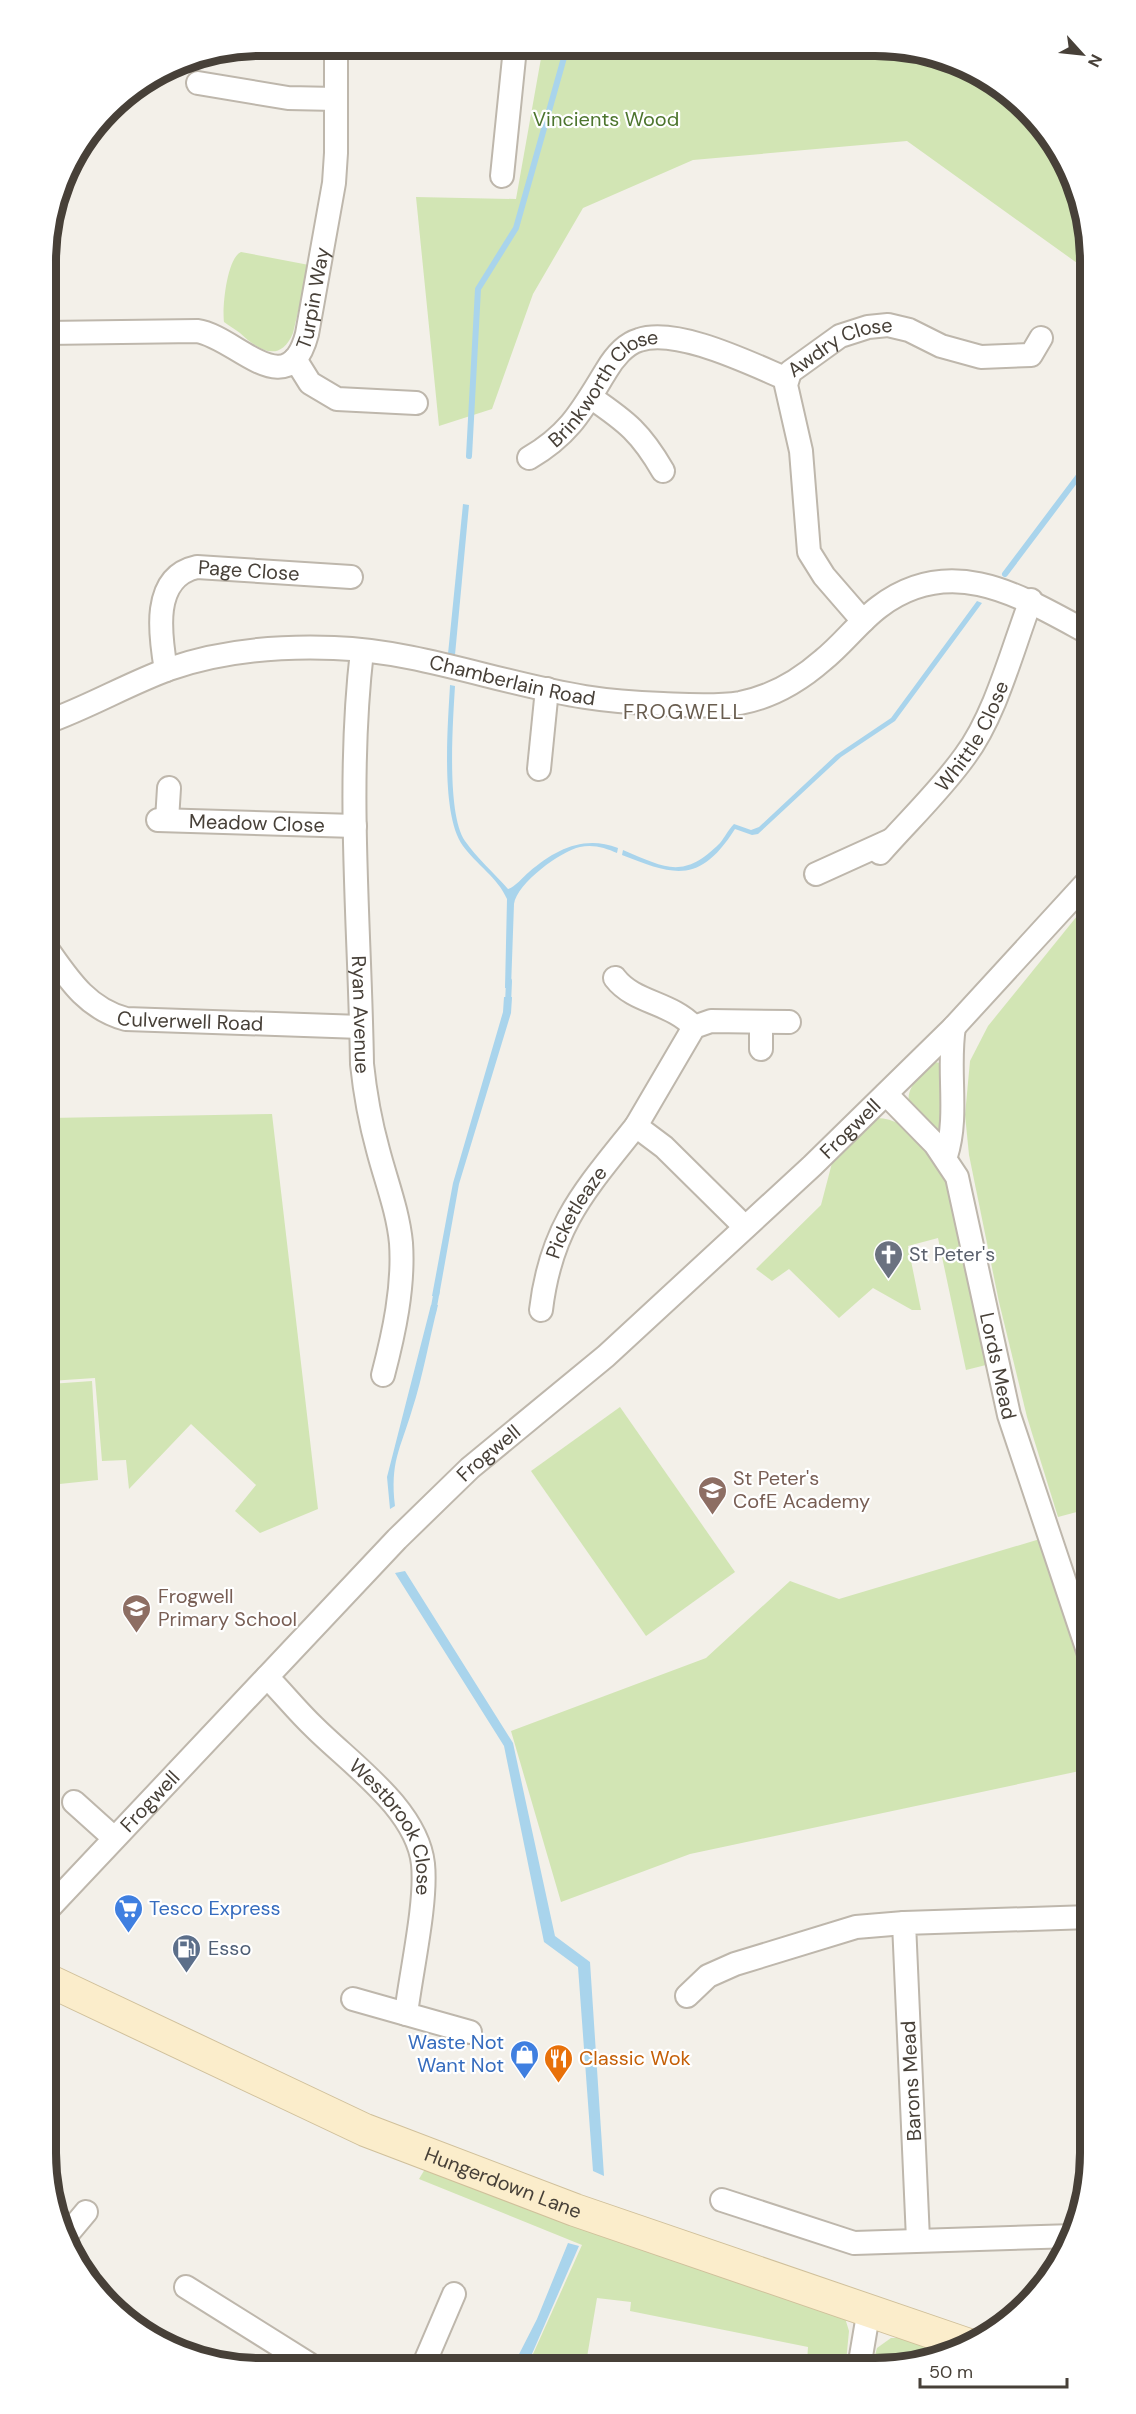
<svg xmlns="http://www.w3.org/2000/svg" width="1136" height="2414" font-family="'DM Sans',sans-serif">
  <rect width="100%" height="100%" fill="#f3f0e9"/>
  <!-- green -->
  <g fill="#d2e5b4">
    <polygon points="543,47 917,49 1018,99 1062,152 1084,204 1084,268 907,141 693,160 583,208 533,294 492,409 439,426 416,197 516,199"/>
    <path d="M241,252L309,265L293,333C280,364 258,350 240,333C235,329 229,326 224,322C222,307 227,258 241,252Z"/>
    <polygon points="1086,905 1088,1509 1058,1517 1027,1417 999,1302 969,1155 965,1115 970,1061 988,1026"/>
    <path d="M935,1062L940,1063L943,1131L939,1133L909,1102C906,1085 924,1073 935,1062Z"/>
    <polygon points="272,1114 318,1509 260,1533 235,1511 256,1485 191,1424 129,1489 126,1460 102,1461 95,1378 50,1381 49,1118"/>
    <path d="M877,1118C910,1118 941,1158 953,1186L986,1365L966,1370L938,1238L908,1246L921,1310H912L873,1288L839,1318L789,1269L772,1281L756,1269L821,1205L832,1163Z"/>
    <polygon points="92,1381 98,1480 50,1485 50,1384"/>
    <polygon points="620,1407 735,1572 646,1636 531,1471"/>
    <polygon points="1040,1539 1089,1667 1089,1769 690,1854 561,1902 511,1731 706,1658 790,1581 839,1599"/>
    <polygon points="425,2169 845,2318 849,2331 846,2362 807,2362 808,2347 630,2311 631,2302 597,2298 586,2363 529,2363 582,2245 419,2179"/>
    <polygon points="891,2338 902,2338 952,2352 932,2362 873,2362 877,2348"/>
  </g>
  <!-- water -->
  <g fill="#a9d4ec">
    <polygon points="463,504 469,505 455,655 448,654"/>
    <path d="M977,601L982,603L895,721L841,757L758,834L752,835L735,829C700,884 675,876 622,855L623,850C666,868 683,880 720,843C725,837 728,830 734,824L751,830L759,827L836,755L891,718Z"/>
    <path d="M450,685L455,686C453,721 446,813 465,841C477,858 494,873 508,889C515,887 523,877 529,872C556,849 584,835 618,848L617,853C606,848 593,844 580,847C561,851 517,883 514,904L511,988H505L507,899C498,878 476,864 463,846C440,814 448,724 450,685Z"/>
    <polygon points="504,997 512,997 511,1013 459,1184 439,1296 432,1296 453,1183 503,1012"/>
    <path d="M431,1305H438C429,1340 423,1376 412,1410C400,1450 390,1462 395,1506L390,1509L387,1477Z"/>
    <polygon points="405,1571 513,1743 555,1936 590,1962 604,2176 593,2171 578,1967 544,1942 504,1746 395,1573"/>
    <polygon points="568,2243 579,2246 528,2363 514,2364 537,2319"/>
  </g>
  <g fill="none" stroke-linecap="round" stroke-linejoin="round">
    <!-- stream -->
    <g stroke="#a9d4ec" stroke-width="6">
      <polyline points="469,456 478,289 516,228 567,47"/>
      <polyline points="1005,574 1084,469"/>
      <polyline points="508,1004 509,981"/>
      <polyline points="433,1312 437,1290"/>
    </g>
    <defs>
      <g id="minor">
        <polyline points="365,46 406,46"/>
        <polyline points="198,83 288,98 336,99"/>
        <polyline points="502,176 515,48"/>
        <path id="s1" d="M46,333L197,331C235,336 288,407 307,334L334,183L336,153V45"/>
        <polyline points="295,359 310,383 337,399 416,403"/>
        <path d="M592,398C627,422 641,433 663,471"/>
        <path id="s2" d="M529,458C570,434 582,410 606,371C613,359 625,344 639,340C677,327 751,364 787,379"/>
        <path id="s3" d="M863,621L824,576L809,552L801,451L786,385L790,372L840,336L868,327L888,325L909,330L941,346L981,357L1031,355L1041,338"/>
        <path id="s4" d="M362,651C346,787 360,927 362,1064C365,1093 370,1121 378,1150C386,1181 398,1211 401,1243C404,1287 394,1333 383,1375"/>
        <path id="s5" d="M166,670C160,635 151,577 197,567L351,577"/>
        <path id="s6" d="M47,722C89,707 128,684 169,669C220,651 281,646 334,648C420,651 501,684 585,697C610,701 637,703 663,704C688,705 715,707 740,703C772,697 799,681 823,660C843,644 859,622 879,607C950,553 1019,595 1085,631"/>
        <polyline points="539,769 547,689"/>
        <path id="s7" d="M158,820L355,826"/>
        <polyline points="167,820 169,788"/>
        <path id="s8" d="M880,853C908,821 940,791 965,756C996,714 1012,650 1031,600"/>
        <polyline points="816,874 891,840"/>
        <path id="s9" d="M48,950C69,980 88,1009 126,1019L361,1027"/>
        <path d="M615,978C634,1003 671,1002 694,1027"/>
        <polyline points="761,1022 761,1049"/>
        <path id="s10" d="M886,1094L935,1144L957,1177L1009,1415L1089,1654"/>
        <polyline points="636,1126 694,1027 711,1021 789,1022"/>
        <path d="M946,1156C959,1116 947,1069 954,1027"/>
        <path id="s11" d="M541,1310C551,1225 586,1189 636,1126L664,1147L745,1227"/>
        <path id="s12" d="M267,1677C283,1693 297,1711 314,1727C351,1764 417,1809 423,1864C427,1903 411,1972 406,2014L470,2032"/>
        <polyline points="74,1802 114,1838"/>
        <path id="s13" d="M51,1906L397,1539L470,1468L606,1356L812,1166L954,1027L1086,883"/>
        <polyline points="687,1996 708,1976 735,1964 856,1927 904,1923"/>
        <polyline points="353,1999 406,2014"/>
        <polyline points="722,2200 854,2243 1074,2236"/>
        <polyline points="65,2237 86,2212"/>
        <polyline points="918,2239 904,1923 1090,1917"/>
        <polyline points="186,2287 309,2364"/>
        <polyline points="860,2362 869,2309"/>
        <polyline points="424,2364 454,2294"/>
      </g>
      <g id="secondary">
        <path id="s14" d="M52,1982L365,2130L575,2210L969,2345"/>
      </g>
    </defs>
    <!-- minor casing -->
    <use href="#minor" stroke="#beb7ac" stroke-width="26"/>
    <!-- secondary casing -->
    <use href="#secondary" stroke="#d0c09b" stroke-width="34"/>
    <!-- minor -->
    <use href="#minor" stroke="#fff" stroke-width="22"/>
    <!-- secondary -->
    <use href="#secondary" stroke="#fbedcb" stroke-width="32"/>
  </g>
  <!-- icons -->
  <defs>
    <symbol id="church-pin" viewBox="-11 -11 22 30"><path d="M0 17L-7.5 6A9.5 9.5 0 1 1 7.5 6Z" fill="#6b7280" stroke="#fff"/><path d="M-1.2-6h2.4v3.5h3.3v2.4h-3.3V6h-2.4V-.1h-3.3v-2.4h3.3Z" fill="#fff"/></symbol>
    <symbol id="school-pin" viewBox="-11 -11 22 30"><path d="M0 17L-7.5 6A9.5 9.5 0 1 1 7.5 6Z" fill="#8d6e63" stroke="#fff"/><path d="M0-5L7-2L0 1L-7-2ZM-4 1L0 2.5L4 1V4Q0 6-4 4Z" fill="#fff"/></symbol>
    <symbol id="supermarket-pin" viewBox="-11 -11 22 30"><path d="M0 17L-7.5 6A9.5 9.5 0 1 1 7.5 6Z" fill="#3f7fe0" stroke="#fff"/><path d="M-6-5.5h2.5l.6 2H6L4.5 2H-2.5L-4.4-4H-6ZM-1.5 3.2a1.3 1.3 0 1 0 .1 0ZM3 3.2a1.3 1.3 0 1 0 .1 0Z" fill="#fff"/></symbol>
    <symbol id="fuel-pin" viewBox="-11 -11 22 30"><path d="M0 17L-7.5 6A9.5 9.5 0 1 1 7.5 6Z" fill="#5c6f8a" stroke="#fff"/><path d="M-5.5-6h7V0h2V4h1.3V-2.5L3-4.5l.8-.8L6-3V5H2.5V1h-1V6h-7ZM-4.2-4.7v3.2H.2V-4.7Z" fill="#fff"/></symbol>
    <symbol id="shop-pin" viewBox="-11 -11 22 30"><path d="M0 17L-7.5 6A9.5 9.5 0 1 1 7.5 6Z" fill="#3f7fe0" stroke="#fff"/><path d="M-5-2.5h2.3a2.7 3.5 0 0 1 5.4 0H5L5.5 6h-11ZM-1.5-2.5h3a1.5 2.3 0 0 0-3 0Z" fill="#fff"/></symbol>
    <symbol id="restaurant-pin" viewBox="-11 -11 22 30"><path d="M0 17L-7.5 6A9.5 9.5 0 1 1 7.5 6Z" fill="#e8710a" stroke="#fff"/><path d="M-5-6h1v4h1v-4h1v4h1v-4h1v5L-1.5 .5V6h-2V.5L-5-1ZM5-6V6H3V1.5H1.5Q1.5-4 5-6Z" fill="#fff"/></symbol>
  </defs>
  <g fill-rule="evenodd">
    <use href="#church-pin" x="872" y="1238" width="33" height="45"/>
    <use href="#school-pin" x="696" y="1474" width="33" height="45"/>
    <use href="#school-pin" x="120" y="1592" width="33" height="45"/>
    <use href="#supermarket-pin" x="112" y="1892" width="33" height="45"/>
    <use href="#fuel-pin" x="170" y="1932" width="33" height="45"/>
    <use href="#shop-pin" x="508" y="2038" width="33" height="45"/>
    <use href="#restaurant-pin" x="542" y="2042" width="33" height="45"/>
  </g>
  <g text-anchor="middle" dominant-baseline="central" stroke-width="4.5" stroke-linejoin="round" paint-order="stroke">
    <!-- park labels -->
    <g font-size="20" fill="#4d752e" stroke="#fff">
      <text x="606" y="119">Vincients Wood</text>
    </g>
    <!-- street labels -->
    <g font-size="20" fill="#474038" stroke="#fff">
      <text stroke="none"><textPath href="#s1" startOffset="324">Turpin Way</textPath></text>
      <text stroke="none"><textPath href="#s3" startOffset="328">Awdry Close</textPath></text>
      <text stroke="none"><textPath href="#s2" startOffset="105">Brinkworth Close</textPath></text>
      <text stroke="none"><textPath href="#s5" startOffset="172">Page Close</textPath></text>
      <text stroke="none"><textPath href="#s6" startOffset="482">Chamberlain Road</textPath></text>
      <text stroke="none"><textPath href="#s8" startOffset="150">Whittle Close</textPath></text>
      <text stroke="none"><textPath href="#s7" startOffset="99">Meadow Close</textPath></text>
      <text stroke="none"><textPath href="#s4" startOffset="364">Ryan Avenue</textPath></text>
      <text stroke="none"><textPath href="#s9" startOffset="171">Culverwell Road</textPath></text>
      <text stroke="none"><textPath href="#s13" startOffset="1116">Frogwell</textPath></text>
      <text stroke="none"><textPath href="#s11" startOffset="105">Picketleaze</textPath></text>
      <text stroke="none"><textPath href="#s10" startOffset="303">Lords Mead</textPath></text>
      <text stroke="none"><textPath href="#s13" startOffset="630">Frogwell</textPath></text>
      <text stroke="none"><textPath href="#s13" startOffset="144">Frogwell</textPath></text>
      <text stroke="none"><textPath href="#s12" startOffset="200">Westbrook Close</textPath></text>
      <text transform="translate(911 2081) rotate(-93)">Barons Mead</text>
      <text stroke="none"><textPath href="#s14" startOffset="494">Hungerdown Lane</textPath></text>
    </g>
    <!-- worship labels -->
    <g font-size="20" fill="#5b616d" stroke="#fff" text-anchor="start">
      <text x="909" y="1254">St Peter's</text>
    </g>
    <!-- education labels -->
    <g font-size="20" fill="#785e54" stroke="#fff" text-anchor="start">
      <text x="733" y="1478">St Peter's<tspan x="733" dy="23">CofE Academy</tspan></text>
      <text x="158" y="1596">Frogwell<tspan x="158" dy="23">Primary School</tspan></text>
    </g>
    <!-- shop labels -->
    <g font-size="20" fill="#366cbe" stroke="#fff" text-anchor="start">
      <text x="149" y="1908">Tesco Express</text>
      <text x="504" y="2042" text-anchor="end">Waste Not<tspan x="504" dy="23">Want Not</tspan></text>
    </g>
    <!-- service labels -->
    <g font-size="20" fill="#4e5e75" stroke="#fff" text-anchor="start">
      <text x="208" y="1948">Esso</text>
    </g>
    <!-- food labels -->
    <g font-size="20" fill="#c56008" stroke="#fff" text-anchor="start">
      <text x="579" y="2058">Classic Wok</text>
    </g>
    <!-- neighbourhood labels -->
    <g font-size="21" letter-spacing="1.5" fill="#695d4f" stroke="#fff">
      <text x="684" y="712">FROGWELL</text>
    </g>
  </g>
  <!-- crop -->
  <path d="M0 0H1136V2414H0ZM261 56H875A205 205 0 0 1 1080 261V2153A205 205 0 0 1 875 2358H261A205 205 0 0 1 56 2153V261A205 205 0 0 1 261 56Z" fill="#fff" fill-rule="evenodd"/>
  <path fill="none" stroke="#474038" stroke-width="8" d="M261 56H875A205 205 0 0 1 1080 261V2153A205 205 0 0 1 875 2358H261A205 205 0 0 1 56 2153V261A205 205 0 0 1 261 56Z"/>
  <!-- north arrow -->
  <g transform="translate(1082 54) rotate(117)" stroke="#ffffff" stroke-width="4.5" paint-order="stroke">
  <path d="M0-4.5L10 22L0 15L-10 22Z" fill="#474038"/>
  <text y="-9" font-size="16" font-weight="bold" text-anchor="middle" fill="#474038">N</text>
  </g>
  <!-- scale -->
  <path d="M920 2378v9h147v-9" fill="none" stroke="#474038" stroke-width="3"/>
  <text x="929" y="2378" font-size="18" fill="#474038" stroke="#ffffff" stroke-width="4.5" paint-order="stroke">50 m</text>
</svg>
